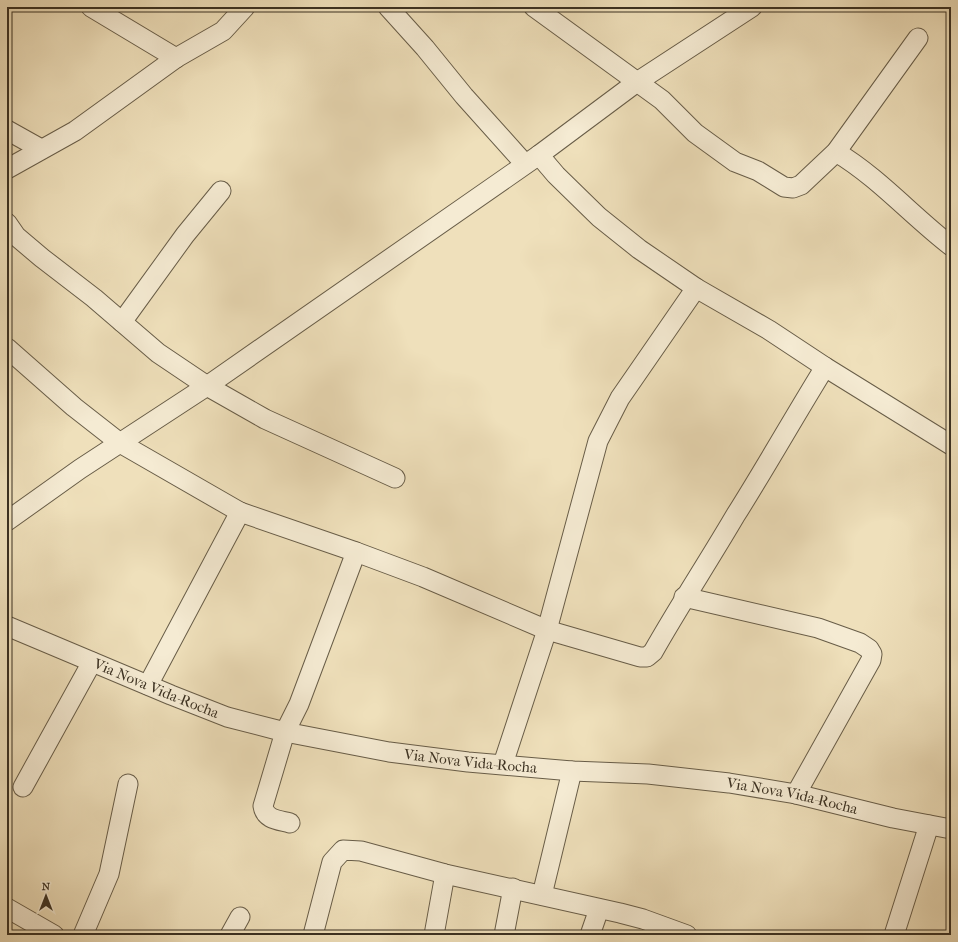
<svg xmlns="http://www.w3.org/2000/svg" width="958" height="942" font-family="'IM FELL French Canon',serif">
  <rect width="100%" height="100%" fill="#efe0bb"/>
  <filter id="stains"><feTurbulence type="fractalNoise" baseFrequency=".005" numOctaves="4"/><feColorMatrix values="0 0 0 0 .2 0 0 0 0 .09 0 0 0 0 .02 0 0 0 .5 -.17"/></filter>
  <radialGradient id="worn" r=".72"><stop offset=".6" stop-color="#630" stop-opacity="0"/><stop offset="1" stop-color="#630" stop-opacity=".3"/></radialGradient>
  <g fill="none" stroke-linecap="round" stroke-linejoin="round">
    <defs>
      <g id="street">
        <polyline points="91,7 176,58"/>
        <polyline points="388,7 425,48 464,96 525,164"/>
        <polyline points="534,7 662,100 695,133 735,162 758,171 784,187 793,188 801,185 836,152 918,38"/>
        <polyline points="7,130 41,149"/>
        <path d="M836,152C878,177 912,216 951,246"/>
        <polyline points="539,155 556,175 599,217 639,249 696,288 769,330 825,367 951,445"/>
        <polyline points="7,169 75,131 176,58 223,31 245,7"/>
        <polyline points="7,223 16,236 42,258 94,298 158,353 207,386 265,419 395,478"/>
        <polyline points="122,322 185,235 221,191"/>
        <path d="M7,348L74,407L120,443L240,512L356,552L423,577L547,630L640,657H647L653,652C679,606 708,562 735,516C766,467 794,417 825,367"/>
        <polyline points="7,521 80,469 207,386 539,155 637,82 752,7"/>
        <polyline points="684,597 818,628 860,643 869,649 872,654 871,660 796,794"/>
        <path id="s1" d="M7,626L171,695L227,717L285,732L389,752L468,762L572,771L648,774L729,783L796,794L893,818L951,829"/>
        <polyline points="148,685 240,512"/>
        <polyline points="503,764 547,630 598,441 620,398 696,288"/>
        <polyline points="23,787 92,662"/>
        <path d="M290,823C279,820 265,820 263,806L285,732L299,704L356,552"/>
        <polyline points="542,895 572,771"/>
        <polyline points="7,908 54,935"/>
        <polyline points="83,935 109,874 128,784"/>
        <polyline points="230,935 240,917"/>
        <polyline points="313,935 332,862 343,850 361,851 445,874 620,913 643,919 687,935"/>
        <polyline points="434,935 445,874"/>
        <polyline points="504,935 513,888"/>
        <polyline points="590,935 599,909"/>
        <polyline points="894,935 929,825"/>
      </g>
    </defs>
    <!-- street casing -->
    <use href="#street" stroke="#685d48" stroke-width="21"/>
    <!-- street -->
    <use href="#street" stroke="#f5ebd3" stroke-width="19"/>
  </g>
  <g text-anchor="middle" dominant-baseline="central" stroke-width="3" stroke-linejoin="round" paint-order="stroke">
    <!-- street labels -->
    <g font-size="15" fill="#3b3122" stroke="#f5ebd3">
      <text stroke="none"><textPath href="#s1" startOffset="162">Via Nova Vida-Rocha</textPath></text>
      <text stroke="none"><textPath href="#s1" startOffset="486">Via Nova Vida-Rocha</textPath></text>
      <text stroke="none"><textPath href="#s1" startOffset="810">Via Nova Vida-Rocha</textPath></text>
    </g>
  </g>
  <!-- margin -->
  <rect width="958" height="942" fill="none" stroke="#efe0bb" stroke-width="24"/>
  <rect x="8" y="8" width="942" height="926" fill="none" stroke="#3b3122" stroke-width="2"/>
  <rect x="12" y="12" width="934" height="918" fill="none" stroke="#3b3122"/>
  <!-- north arrow -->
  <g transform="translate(46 896)" stroke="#f5ebd3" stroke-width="3" paint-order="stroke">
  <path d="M0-3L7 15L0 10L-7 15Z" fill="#3b3122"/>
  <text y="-6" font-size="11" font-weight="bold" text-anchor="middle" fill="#3b3122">N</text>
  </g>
  <rect width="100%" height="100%" filter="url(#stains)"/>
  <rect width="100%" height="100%" fill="url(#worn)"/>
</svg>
